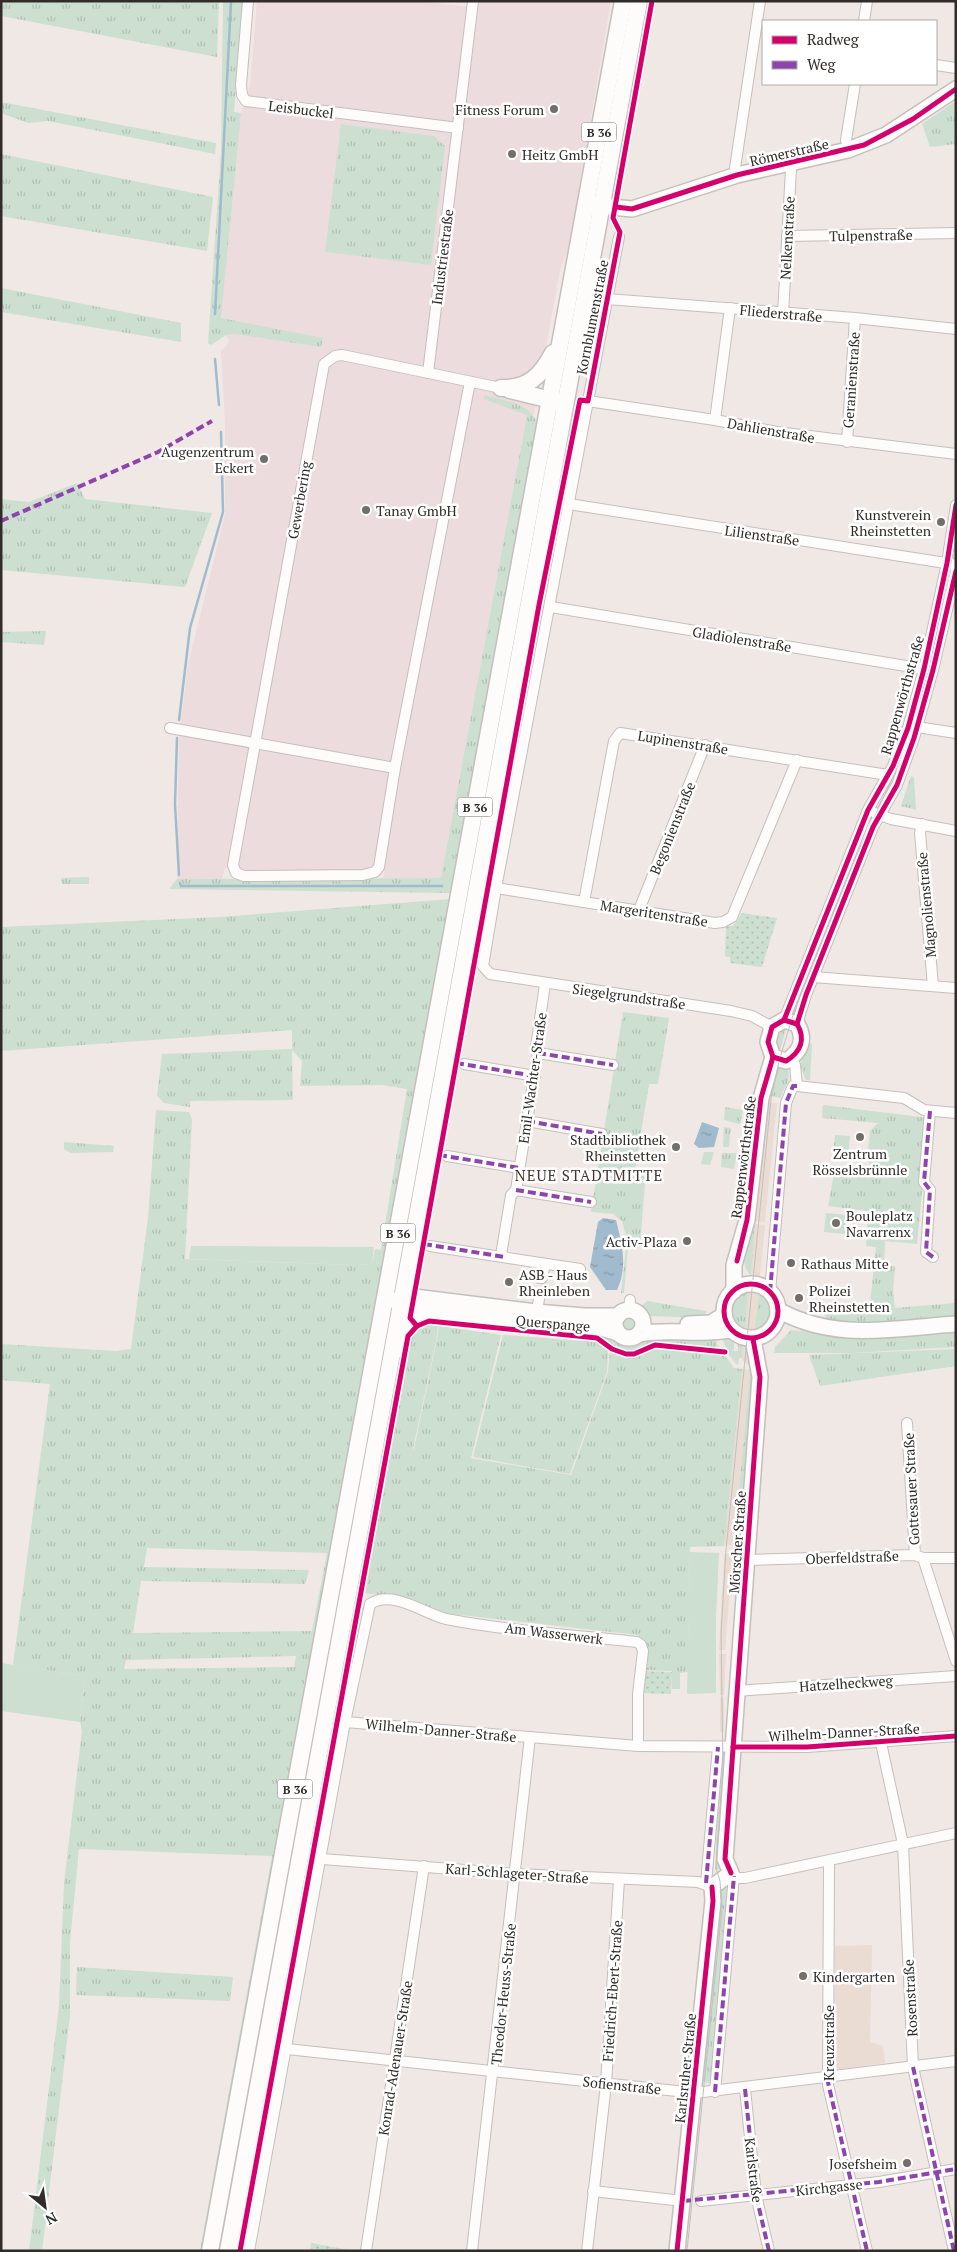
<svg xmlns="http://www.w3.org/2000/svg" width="957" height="2252" font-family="'PT Serif',serif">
  <defs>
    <pattern id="grass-tufts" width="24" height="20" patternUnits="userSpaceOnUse" patternTransform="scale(1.25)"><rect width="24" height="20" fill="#ccdfd1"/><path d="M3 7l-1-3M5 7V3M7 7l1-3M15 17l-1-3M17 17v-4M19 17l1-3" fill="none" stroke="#b0c0b3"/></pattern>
    <pattern id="park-dots" width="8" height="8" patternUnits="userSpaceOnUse" patternTransform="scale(1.25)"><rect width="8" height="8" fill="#ccdfd1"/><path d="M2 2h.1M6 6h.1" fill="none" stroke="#b0c0b3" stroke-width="1.8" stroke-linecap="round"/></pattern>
    <pattern id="water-ripples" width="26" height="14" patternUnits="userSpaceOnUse" patternTransform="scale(1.25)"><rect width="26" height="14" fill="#a0bbce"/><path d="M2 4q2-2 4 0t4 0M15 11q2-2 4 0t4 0" fill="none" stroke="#8398a7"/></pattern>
  </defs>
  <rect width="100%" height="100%" fill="#f0e8e4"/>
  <!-- commercial -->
  <polygon fill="#eddcde" points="257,1 418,1 478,8 479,1 611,1 569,246 560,270 534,415 527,415 441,878 383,878 384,870 250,871 225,868 222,879 177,879 179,735 188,665 225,514 225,422 221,352 229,342 221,318 239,119 250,86"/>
  <!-- built -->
  <g fill="#eadbd3">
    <polygon points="768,1103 777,1103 765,1222 756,1221"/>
    <polygon points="755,1224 765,1225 760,1276 751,1276"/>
    <polygon points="748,1290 759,1292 754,1335 745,1334"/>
    <polygon points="743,1343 752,1350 750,1366 742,1360"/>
    <polygon points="742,1369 750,1370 734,1545 724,1546"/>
    <polygon points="724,1554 733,1554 725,1650 719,1650"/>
    <polygon points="719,1654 726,1654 724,1695 720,1695"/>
    <rect x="720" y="1698" width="4" height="34"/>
    <polygon points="872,1945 870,2042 883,2046 885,2063 834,2070 835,1946"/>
  </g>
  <!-- grass -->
  <g fill="url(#grass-tufts)" fill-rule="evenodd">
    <polygon points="1,1 219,1 217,57 1,16"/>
    <polygon points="223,1 243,1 234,112 241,113 221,318 323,338 321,347 235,334 226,335 211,345 208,343 221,152"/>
    <polygon points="956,101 956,144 930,147 922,124"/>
    <polygon points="1,102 216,143 215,154 48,121 28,123 1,113"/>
    <polygon points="341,124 434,136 445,146 431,265 325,252"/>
    <polygon points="1,154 213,197 207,251 1,216"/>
    <polygon points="1,288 181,323 181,342 1,312"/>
    <path d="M485,395C503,401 530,403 537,423L450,893L169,889L177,879L441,878L527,415L483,399Z"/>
    <polygon points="77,483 85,499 212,513 185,587 1,570 1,499 29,502"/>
    <polygon points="46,631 44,645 1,642 1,632"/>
    <polygon points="911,776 914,777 916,810 901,806"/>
    <polygon points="89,877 89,884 62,884 61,878"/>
    <path d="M451,899L204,2251H200L272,1856L79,1849L70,1942V2016L42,2251H29L59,2006L64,1883L82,1731L80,1722L85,1676L13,1665L50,1384L1,1380V1344L116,1351L131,1349L148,1218L156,1110L189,1112L192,1119L185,1259L354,1265L372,1264L375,1249L381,1250L407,1089L381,1085L300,1086L302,1061L292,1050L293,1100L190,1101V1107L164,1103L157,1096L162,1054L292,1049V1030L1,1051V927L220,917ZM147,1548L327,1553L312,1631L133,1633L141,1581L305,1584L309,1570L144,1567ZM296,1656L294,1667L124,1669L126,1660Z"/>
    <polygon points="623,1012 669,1018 658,1084 649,1084 635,1169 646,1170 640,1247 628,1247 624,1293 621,1293 627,1240 622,1221 613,1214 591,1212"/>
    <polygon points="783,1029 786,1029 780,1050 776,1045 780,1031"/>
    <polygon points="808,1043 812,1044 810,1080 806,1080 800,1065"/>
    <path d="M778,1065L787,1068C793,1079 783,1088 781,1098L766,1095Z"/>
    <polygon points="823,1105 929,1118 917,1244 885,1241 884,1266 895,1266 893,1292 895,1308 956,1303 956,1320 866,1326 827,1323 824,1312 827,1303 855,1309 882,1305 870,1304 876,1247 866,1246 868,1211 828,1206 835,1168 875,1173 875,1169 867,1160 870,1131 878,1123 822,1118"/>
    <polygon points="725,1107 743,1110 740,1124 724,1120"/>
    <polygon points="724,1127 731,1128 729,1147 723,1147"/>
    <polygon points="835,1135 850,1136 848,1156 833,1154"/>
    <polygon points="64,1142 114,1146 113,1152 71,1153 64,1149"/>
    <polygon points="704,1152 714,1152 710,1165 701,1164"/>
    <polygon points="722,1153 737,1153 734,1169 721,1167"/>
    <path d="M752,1223L755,1224L751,1276C737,1261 747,1240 752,1223Z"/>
    <path d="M748,1290L745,1334C725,1325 723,1293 748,1290Z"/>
    <path d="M759,1292C775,1297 775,1316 768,1329L754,1335Z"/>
    <polygon points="647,1301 706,1311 705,1318 650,1316 642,1306"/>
    <circle cx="629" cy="1324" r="9"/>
    <polygon points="455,1317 595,1329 595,1334 429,1320"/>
    <path d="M429,1325L438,1326L436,1341L413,1449L406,1450L414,1449L437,1339L439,1326L501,1335L471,1458L571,1475L608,1372L610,1350C637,1364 634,1348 655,1348C677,1348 700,1352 722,1355L727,1358L734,1368L742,1369L724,1546L690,1547L688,1672L680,1673V1689H672V1671L645,1670L648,1648L638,1635L443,1613L412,1599L363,1593L410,1336L419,1327Z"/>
    <polygon points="956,1329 956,1347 853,1353 774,1353 775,1347 791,1330 833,1335"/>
    <polygon points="503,1335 597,1342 608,1349 607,1372 570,1474 473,1457"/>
    <polygon points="600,1335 610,1335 621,1344 626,1345 635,1345 645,1338 715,1336 718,1347 716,1350 652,1343 639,1350 620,1351 614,1348"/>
    <path d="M720,1335L730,1336L734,1339V1351H738V1341L743,1343L742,1358H739L738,1365C729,1359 726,1345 720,1335Z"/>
    <polygon points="956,1349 956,1366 820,1386 809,1355"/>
    <polygon points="750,1370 754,1370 739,1544 734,1545"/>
    <polygon points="719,1760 726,1760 720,1869 715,1870"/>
    <polygon points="725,1887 727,1889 726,1943 715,2065 711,2071 710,2083 703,2082 703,2071 700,2067 719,1891"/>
    <polygon points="77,1967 233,1977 230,2001 76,1995"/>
  </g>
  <!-- park -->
  <g fill="url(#park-dots)">
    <polygon points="742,913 777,918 762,967 730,963 730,957 725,956 726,926 733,926"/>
    <polygon points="643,1671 672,1672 671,1694 642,1693"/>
    <polygon points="311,2243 355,2251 310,2251"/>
  </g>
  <!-- garden -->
  <g fill="#ccdfd1">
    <polygon points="826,1213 848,1215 846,1234 824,1232"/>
    <polygon points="191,1246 374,1247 372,1264 354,1265 189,1259"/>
    <polygon points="690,1552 719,1553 716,1617 716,1693 687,1694"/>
    <polygon points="1,1663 85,1676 80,1722 1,1711"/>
  </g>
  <!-- water -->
  <g fill="url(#water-ripples)">
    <polygon points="702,1122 719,1128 714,1147 699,1148 694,1144"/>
    <path d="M603,1218L616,1220C622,1244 628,1267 617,1290H606L590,1267L598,1222Z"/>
  </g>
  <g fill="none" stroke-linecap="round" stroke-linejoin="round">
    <!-- stream -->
    <g stroke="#a0bbce" stroke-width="2.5">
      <polyline points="215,314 231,2"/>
      <polyline points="215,359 219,405"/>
      <polyline points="179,720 190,628 223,512 221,432"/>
      <polyline points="177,738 175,804 179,875"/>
      <polyline points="180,883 181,886 442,886"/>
    </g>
    <!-- street-tunnel -->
    <polyline stroke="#cac2bf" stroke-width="10" stroke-dasharray="10 5" stroke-linecap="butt" points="539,1299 542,1278"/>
    <defs>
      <g id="street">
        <polyline points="248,1 241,85 242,95 246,101 458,128"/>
        <polyline points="864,21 867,1"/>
        <polyline points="936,65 956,68"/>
        <polyline points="848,150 846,140 855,84"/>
        <polyline points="737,175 735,168 760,1"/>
        <polyline points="787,236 956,233"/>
        <polyline points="619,237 496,888 483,966 490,974 731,1011 752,1016 772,1027"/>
        <polyline points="607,299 855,318 956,329"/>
        <polyline points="783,314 791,169 789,163"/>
        <polyline points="428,373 473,1"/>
        <polyline points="470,382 395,768 379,867 375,872 363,875 244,876 236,873 233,865 324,364 335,356 342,355 501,388"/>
        <polyline points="588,401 715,420 777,432 956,454"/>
        <polyline points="715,420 730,308"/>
        <polyline points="847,442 855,318"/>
        <polyline points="569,504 952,564"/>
        <polyline points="551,607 930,670"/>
        <polyline points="917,727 956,733"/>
        <polyline points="170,728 395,768"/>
        <polyline points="875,813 891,819 956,831"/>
        <polyline points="922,824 920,833 933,986"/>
        <polyline points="496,888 715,923 723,922 732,917 797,760"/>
        <polyline points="584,902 614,741 620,733 888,775"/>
        <polyline points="639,910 705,745"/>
        <polyline points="813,977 956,988"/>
        <polyline points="784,1020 868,810 893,766 908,728 924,669 947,563 956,505"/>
        <polyline points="797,1024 806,995 873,827 897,785 914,738 933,670 956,571"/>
        <polyline points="538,1053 613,1065"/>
        <polyline points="790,1059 795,1065 797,1086"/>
        <polyline points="464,1064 535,1076"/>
        <polyline points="797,1086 904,1098 924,1110 956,1113"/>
        <polyline points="930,1111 924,1182 930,1190 926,1252 933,1257"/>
        <polyline points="527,1121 602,1134"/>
        <polyline points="447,1156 519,1168"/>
        <polyline points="516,1190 591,1202"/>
        <polyline points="430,1246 580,1269"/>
        <polyline points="505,1257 501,1255 511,1195 516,1190 538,1053 536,1047 545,984"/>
        <polyline points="542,1278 545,1264"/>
        <polyline points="770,1292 786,1103 793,1086 797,1086"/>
        <polyline points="629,1310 630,1300"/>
        <polyline points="535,1321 539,1299"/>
        <polyline points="907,1423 915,1555"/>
        <polyline points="923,1558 956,1661"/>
        <polyline points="747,1560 915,1555 923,1558 956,1558"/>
        <polyline points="736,1691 956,1676"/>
        <polyline points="345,1722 638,1746 807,1747 956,1736"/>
        <polyline points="881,1743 903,1844 913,2067 954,2251"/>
        <polyline points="322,1859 516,1874 698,1882 712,1887"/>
        <polyline points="829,1862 828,2085 867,2251"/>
        <polyline points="731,1873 738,1878 745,1878 956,1833"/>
        <polyline points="706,1883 718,1747"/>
        <polyline points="287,2049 695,2093 956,2061"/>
        <polyline points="745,2089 756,2195 769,2251"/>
        <polyline points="715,2092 734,1876"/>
        <polyline points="593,2191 683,2201"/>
        <polyline points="701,2201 879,2182 956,2169"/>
        <path d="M249,2251L345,1722L370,1604C392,1589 425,1614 446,1619C509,1631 573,1635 637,1642L641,1645L643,1651L638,1694V1746"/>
        <polyline points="366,2251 424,1866"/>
        <polyline points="472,2251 530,1737"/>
        <polyline points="587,2251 606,2084 619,1880"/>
      </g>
      <g id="secondary">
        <polyline points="590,205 632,209 737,175 848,150 886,135 956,89"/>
        <path d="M784,1020L797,1024C806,1039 801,1052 786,1061L773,1057L768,1042L772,1027Z"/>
        <circle cx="751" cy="1311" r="27"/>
        <polyline points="734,1291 734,1265 747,1220 761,1098 773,1057"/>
        <polyline points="392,1300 401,1301 414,1297 536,1312 584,1316 618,1316"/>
        <polyline points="401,1301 411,1310 518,1320"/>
        <path d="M778,1310C836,1342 893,1328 956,1324"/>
        <circle cx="629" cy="1324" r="14"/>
        <polyline points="688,1324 711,1323 724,1315"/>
        <polyline points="583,1325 598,1327 618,1333"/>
        <path d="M639,1334C669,1328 700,1336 731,1330"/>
        <path d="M398,1350C409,1327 403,1322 432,1313"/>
        <polyline points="677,2251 713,1901 712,1887 731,1873 725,1859 760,1377 753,1339"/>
      </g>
      <g id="primary">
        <path d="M501,388C528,389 541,376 553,353"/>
        <polyline points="510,390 559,402"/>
        <polyline points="210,2251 623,1"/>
        <polyline points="228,2251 639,1"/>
      </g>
    </defs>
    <!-- street casing -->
    <use href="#street" stroke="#c5bfbc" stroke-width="12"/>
    <!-- secondary casing -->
    <use href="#secondary" stroke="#c5bfbc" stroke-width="18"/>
    <!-- primary casing -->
    <use href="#primary" stroke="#c5bfbc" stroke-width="19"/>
    <!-- street -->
    <use href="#street" stroke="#fdfcfb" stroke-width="10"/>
    <!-- secondary -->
    <use href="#secondary" stroke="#fdfcfb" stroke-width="15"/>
    <!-- primary -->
    <use href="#primary" stroke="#fdfcfb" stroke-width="16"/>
    <!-- tram -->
    <polyline stroke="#c2c0bf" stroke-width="1" points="687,2251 722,1909 720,1881 716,1868 723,1770 721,1633 726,1550 771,1099 779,1061 794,1012 857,854 895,773 912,724 929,670 956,538"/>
    <!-- quiet -->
    <g stroke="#8e44ad" stroke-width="4" stroke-dasharray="8 4" stroke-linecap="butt">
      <polyline points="1,521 158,452 212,421"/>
      <polyline points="538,1053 613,1065"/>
      <polyline points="456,1063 535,1076"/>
      <polyline points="930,1111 924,1182 930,1190 926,1252 933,1257"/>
      <polyline points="527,1121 602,1134"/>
      <polyline points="439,1155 519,1168"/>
      <polyline points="516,1190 591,1202"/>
      <polyline points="424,1244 505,1257"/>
      <polyline points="770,1292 786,1103 793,1086 797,1086"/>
      <polyline points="706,1883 718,1747"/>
      <polyline points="913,2067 954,2251"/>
      <polyline points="827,2078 867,2251"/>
      <polyline points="745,2089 756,2195 769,2251"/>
      <polyline points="715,2092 734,1876"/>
      <polyline points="683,2201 879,2182 956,2169"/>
    </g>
    <defs>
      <g id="cycleway">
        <polyline points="616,207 632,209 737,175 864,145 913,119 956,89"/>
        <polyline points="784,1020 868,810 893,766 908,728 924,669 947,563 956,505"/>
        <path d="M784,1020L797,1024C806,1039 801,1052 786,1061L773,1057L768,1042L772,1027Z"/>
        <polyline points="797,1024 806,995 873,827 897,785 914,738 933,670 956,571"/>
        <polyline points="737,1261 747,1220 761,1098 773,1057"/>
        <circle cx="751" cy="1311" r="27"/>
        <polyline points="417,1326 410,1318 539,605 580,400 588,401 620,232 613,218 652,1"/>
        <polyline points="733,1747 807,1747 956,1736"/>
        <polyline points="731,1873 725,1859 760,1377 753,1339"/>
        <polyline points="240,2251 408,1336 417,1326 429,1321 597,1338 612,1349 626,1354 634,1354 655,1345 725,1352"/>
        <polyline points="677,2251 713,1901 712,1887"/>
      </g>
    </defs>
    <!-- cycleway casing -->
    <use href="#cycleway" stroke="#fff" stroke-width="8"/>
    <!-- cycleway -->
    <use href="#cycleway" stroke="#d6006c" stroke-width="5"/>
  </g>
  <!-- markers -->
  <g fill="#746e6a" stroke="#fff" stroke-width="2">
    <circle cx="554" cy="109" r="5"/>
    <circle cx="512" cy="154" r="5"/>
    <circle cx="264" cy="459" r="5"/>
    <circle cx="366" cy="510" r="5"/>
    <circle cx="941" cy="522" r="5"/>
    <circle cx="860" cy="1137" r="5"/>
    <circle cx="676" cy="1147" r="5"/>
    <circle cx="836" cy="1223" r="5"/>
    <circle cx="687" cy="1241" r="5"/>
    <circle cx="791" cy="1263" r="5"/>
    <circle cx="509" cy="1282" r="5"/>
    <circle cx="799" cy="1298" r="5"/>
    <circle cx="803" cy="1976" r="5"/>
    <circle cx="907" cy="2163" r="5"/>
  </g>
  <g text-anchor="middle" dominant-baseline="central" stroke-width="5" stroke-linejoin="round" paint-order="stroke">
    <!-- shield labels -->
    <g fill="#fff" stroke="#6f6b69" stroke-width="1">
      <rect x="581.5" y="122.5" width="35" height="19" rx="4"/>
      <rect x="457.5" y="797.5" width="35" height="19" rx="4"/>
      <rect x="380.5" y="1223.5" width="35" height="19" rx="4"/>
      <rect x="277.5" y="1779.5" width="35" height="19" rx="4"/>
    </g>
    <g font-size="12" font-weight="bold" fill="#312c29">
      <text x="599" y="132">B 36</text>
      <text x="475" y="807">B 36</text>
      <text x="398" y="1233">B 36</text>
      <text x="295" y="1789">B 36</text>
    </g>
    <!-- street labels -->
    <g font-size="14" fill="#312c29" stroke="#fff">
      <text transform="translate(301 109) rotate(7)">Leisbuckel</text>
      <text transform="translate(789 152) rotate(-13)">Römerstraße</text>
      <text transform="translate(871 235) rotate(-1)">Tulpenstraße</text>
      <text transform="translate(787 238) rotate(-87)">Nelkenstraße</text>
      <text transform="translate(442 257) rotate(-83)">Industriestraße</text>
      <text transform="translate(781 313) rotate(5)">Fliederstraße</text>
      <text transform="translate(592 317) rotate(-79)">Kornblumenstraße</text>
      <text transform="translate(851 380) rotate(-86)">Geranienstraße</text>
      <text transform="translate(771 430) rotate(10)">Dahlienstraße</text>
      <text transform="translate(299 500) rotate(-80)">Gewerbering</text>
      <text transform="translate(762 535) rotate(8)">Lilienstraße</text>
      <text transform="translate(742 639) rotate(9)">Gladiolenstraße</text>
      <text transform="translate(902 695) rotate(-74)">Rappenwörthstraße</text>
      <text transform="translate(683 742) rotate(9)">Lupinenstraße</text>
      <text transform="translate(672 828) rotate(-68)">Begonienstraße</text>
      <text transform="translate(926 905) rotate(-95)">Magnolienstraße</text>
      <text transform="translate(654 913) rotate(9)">Margeritenstraße</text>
      <text transform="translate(629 996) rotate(8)">Siegelgrundstraße</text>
      <text transform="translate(532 1078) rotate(-82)">Emil-Wachter-Straße</text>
      <text transform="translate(743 1157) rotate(-83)">Rappenwörthstraße</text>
      <text transform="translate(553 1323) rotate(5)">Querspange</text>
      <text transform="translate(911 1489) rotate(-93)">Gottesauer Straße</text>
      <text transform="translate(737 1542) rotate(-86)">Mörscher Straße</text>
      <text transform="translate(852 1557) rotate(-2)">Oberfeldstraße</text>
      <text transform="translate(554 1633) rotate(7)">Am Wasserwerk</text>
      <text transform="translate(846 1683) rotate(-4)">Hatzelheckweg</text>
      <text transform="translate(441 1730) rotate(5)">Wilhelm-Danner-Straße</text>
      <text transform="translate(844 1732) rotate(-3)">Wilhelm-Danner-Straße</text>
      <text transform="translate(517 1873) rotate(4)">Karl-Schlageter-Straße</text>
      <text transform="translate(612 1991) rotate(-86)">Friedrich-Ebert-Straße</text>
      <text transform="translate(503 1994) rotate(-84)">Theodor-Heuss-Straße</text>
      <text transform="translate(910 1998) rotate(-93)">Rosenstraße</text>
      <text transform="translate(828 2043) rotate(-90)">Kreuzstraße</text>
      <text transform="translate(395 2058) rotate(-81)">Konrad-Adenauer-Straße</text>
      <text transform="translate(685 2068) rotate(-84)">Karlsruher Straße</text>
      <text transform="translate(622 2085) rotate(6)">Sofienstraße</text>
      <text transform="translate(754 2170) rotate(83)">Karlstraße</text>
      <text transform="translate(829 2187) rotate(-6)">Kirchgasse</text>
    </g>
    <!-- poi labels -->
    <g font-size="14" fill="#312c29" stroke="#fff" text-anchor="start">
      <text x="544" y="109" text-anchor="end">Fitness Forum</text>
      <text x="522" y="154">Heitz GmbH</text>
      <text x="254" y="451" text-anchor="end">Augenzentrum<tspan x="254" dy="16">Eckert</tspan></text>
      <text x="376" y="510">Tanay GmbH</text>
      <text x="931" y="514" text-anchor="end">Kunstverein<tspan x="931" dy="16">Rheinstetten</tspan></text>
      <text x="666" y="1139" text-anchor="end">Stadtbibliothek<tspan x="666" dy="16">Rheinstetten</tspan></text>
      <text x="860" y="1153" text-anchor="middle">Zentrum<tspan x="860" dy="16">Rösselsbrünnle</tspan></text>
      <text x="846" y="1215">Bouleplatz<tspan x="846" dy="16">Navarrenx</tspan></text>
      <text x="677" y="1241" text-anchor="end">Activ-Plaza</text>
      <text x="801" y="1263">Rathaus Mitte</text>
      <text x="519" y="1274">ASB - Haus<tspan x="519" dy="16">Rheinleben</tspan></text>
      <text x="809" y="1290">Polizei<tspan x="809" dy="16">Rheinstetten</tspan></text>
      <text x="813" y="1976">Kindergarten</text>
      <text x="897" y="2163" text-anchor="end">Josefsheim</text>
    </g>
    <!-- neighbourhood labels -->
    <g font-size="15" letter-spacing="1" fill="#40362f" stroke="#fff">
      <text x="589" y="1175">NEUE STADTMITTE</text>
    </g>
  </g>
  <!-- border -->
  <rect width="957" height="2252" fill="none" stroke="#312c29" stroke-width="5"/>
  <!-- legend -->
  <rect x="762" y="20" width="175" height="65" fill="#ffffff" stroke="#adaba9"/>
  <rect x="772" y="36" width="25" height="8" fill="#d6006c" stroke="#adaba9"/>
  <text x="807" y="45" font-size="15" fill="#312c29">Radweg</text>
  <rect x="772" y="61" width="25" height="8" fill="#8e44ad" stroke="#adaba9"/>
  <text x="807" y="70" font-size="15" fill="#312c29">Weg</text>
  <!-- north arrow -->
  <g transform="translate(45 2207) rotate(151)" stroke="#ffffff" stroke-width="4" paint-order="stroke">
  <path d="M0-4L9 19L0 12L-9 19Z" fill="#312c29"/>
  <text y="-8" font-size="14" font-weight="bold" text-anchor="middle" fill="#312c29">N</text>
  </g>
</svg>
